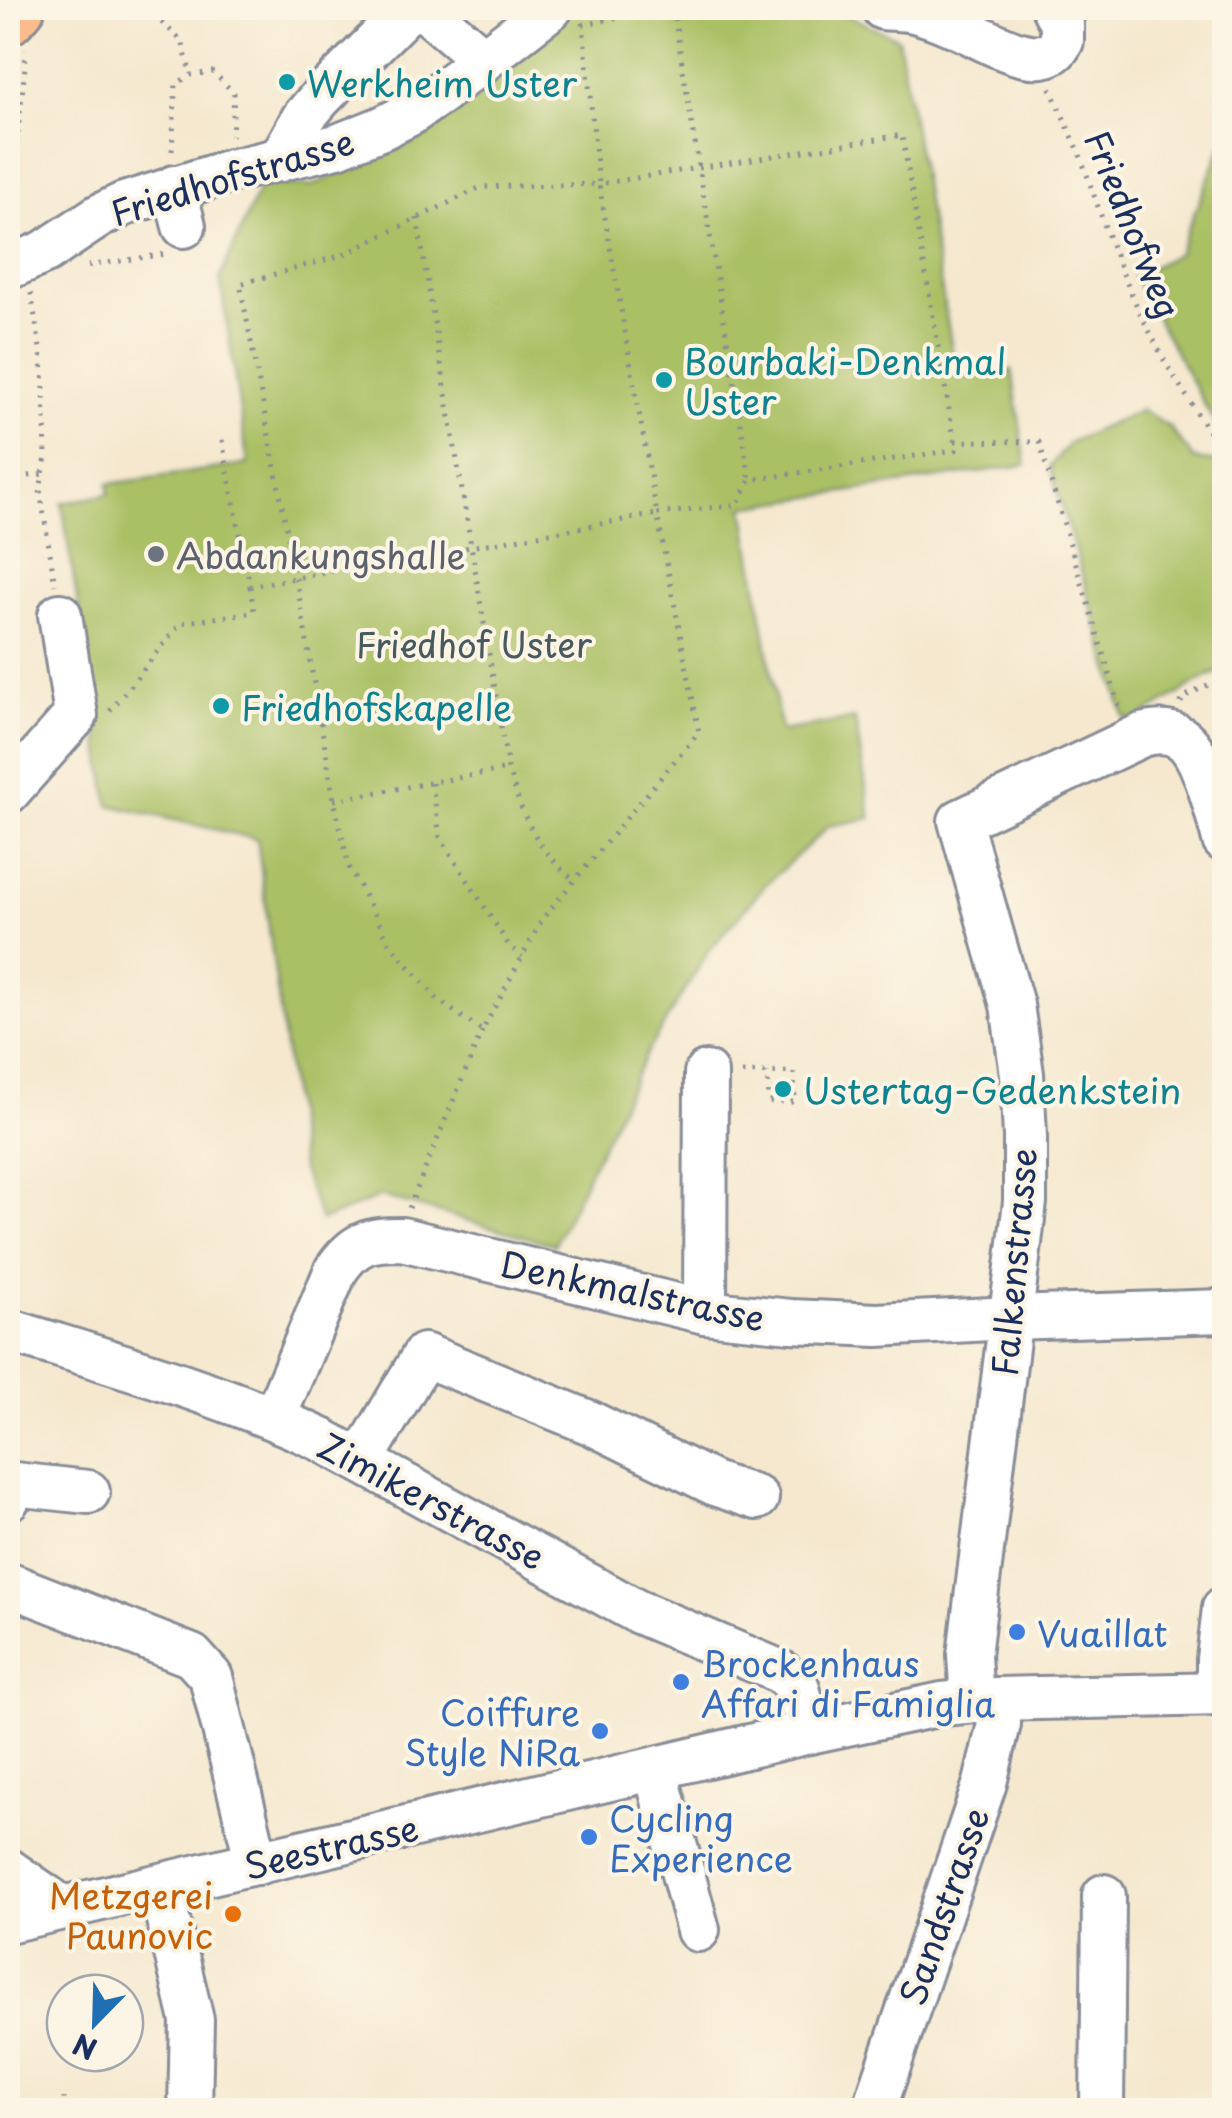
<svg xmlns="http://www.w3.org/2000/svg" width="1232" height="2118" font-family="'Playpen Sans',sans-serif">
  <rect width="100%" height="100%" fill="#fcf5e5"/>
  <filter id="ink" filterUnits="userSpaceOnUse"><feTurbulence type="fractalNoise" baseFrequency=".01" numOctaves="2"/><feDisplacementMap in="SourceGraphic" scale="20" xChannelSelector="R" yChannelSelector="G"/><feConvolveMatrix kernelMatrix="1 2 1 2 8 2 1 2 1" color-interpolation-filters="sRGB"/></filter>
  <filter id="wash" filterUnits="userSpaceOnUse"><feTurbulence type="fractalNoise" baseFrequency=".0048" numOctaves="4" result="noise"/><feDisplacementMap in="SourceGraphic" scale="40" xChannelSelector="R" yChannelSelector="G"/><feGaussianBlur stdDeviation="2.25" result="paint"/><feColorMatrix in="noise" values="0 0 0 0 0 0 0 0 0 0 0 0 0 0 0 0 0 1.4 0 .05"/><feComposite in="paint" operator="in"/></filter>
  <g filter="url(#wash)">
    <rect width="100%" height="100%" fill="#f5e8cf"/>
    <!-- green -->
    <g fill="#aac065" stroke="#627862" stroke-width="2.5">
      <polygon points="572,8 831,8 898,38 957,378 1012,370 1026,465 744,507 781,731 855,719 871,818 829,826 765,885 708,952 647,1052 554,1245 381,1196 321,1221 301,1168 257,839 109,805 62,503 109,494 108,484 248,464 220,278 261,184 311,186 411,143 492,84"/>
      <polygon points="1224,140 1224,440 1134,277 1178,253"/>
      <polygon points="1142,410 1170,428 1194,459 1218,462 1224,472 1224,671 1208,676 1137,719 1125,719 1050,467 1070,442"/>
    </g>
  </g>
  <g filter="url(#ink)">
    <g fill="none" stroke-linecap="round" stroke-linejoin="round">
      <defs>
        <g id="minor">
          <polyline points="423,8 483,59"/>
          <path d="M883,8C893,9 904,9 914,11C926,14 939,19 951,24C979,34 1044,80 1062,41V24L1053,8"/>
          <polyline points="280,160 303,118 320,98 405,13 421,8"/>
          <polyline points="174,187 184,226"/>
          <polyline points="8,268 45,252 99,216 124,204 230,171 337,146 382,128 410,114 439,94 551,8"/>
          <polyline points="8,792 76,715 60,615"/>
          <polyline points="705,1312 706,1073"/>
          <path d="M8,1330C113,1363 221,1393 322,1440L636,1611L781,1672L798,1688L809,1732"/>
          <path d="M274,1418L336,1270C355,1242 369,1239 402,1239L705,1312L791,1321L877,1325L1010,1318L1224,1311"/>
          <polyline points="362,1460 424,1355 591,1423 715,1484 757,1498"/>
          <polyline points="8,1499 14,1484 88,1492"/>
          <polyline points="8,1584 192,1656 211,1677 257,1863"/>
          <polyline points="1218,1694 1218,1659 1224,1608"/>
          <path d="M972,1701L969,1655L1025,1202V1137L1022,1074L1012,1005L960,821L1142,735C1155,732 1168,730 1181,738C1204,753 1217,814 1224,840"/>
          <polyline points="655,1769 698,1930"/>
          <polyline points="8,1870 63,1908"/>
          <polyline points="160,1886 192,2020 190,2110"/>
          <polyline points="8,1921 809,1732 942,1704 998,1699 1224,1694"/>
          <polyline points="874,2110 985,1783 999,1724 998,1699"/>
          <polyline points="1102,2110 1104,1896"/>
        </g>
        <polyline id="major" points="8,18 18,8"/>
      </defs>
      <!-- minor casing -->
      <use href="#minor" stroke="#888c96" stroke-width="48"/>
      <!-- major casing -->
      <use href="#major" stroke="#888c96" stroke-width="58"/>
      <!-- path -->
      <g stroke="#888c96" stroke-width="5" stroke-dasharray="2.5 8" stroke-linecap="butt">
        <polyline points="146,8 182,41 191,75"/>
        <polyline points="673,8 750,480"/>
        <polyline points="1050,88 1078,149 1114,253 1139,311 1165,362 1224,456"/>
        <polyline points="172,151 176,84 191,75 213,72 234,93 232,136"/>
        <path d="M417,218L508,769C523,817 535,847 574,880"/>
        <path d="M19,228C8,169 23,110 26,50"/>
        <polyline points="88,266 166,254"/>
        <polyline points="31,293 42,360 44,388 46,457 40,490 55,585"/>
        <path d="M222,440L250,586C385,562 521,538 657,514L599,184L902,135L956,450L750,480L737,505L657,514L699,732L543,918L482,1031L438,1000L391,945L349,867L334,800L296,578L240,284L343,255L481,187L599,184L583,25L664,8"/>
        <polyline points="955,441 1039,442 1120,709"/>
        <polyline points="8,479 43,474"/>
        <polyline points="1181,703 1182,698 1224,677"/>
        <polyline points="110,711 181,623 254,612 250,586"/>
        <polyline points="432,783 440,837 508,944 522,957"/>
        <polyline points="334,800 508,769"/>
        <polyline points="742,1073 794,1072 795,1102 769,1102 767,1073"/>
        <polyline points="409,1208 482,1031"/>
        <polyline points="64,2110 64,2098"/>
        <polyline points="306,2110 306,2104"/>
      </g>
      <!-- minor -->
      <use href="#minor" stroke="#fff" stroke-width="42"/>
      <!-- major -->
      <use href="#major" stroke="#fbbb8c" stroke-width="52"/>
    </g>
  </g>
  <!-- markers -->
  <g fill="#0f9aa8" stroke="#fcf5e5" stroke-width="4">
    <circle cx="287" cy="82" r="10"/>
    <circle cx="664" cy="380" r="10"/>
    <circle cx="221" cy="706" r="10"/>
    <circle cx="783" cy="1089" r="10"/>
  </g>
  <circle fill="#6b7280" stroke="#fcf5e5" stroke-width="4" cx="156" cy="554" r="10"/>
  <g fill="#3f7fe0" stroke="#fcf5e5" stroke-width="4">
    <circle cx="1017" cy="1632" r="10"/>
    <circle cx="681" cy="1682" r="10"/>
    <circle cx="600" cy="1731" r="10"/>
    <circle cx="589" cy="1837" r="10"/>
  </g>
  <circle fill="#e8710a" stroke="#fcf5e5" stroke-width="4" cx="233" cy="1914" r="10"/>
  <g text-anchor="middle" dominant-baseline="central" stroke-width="8" stroke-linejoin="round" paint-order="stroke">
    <!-- culture labels -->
    <g font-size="35" fill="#0d838f" stroke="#fcf5e5" text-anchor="start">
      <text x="307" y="82">Werkheim Uster</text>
      <text x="684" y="360">Bourbaki-Denkmal<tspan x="684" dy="40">Uster</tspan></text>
      <text x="241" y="706">Friedhofskapelle</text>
      <text x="803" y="1089">Ustertag-Gedenkstein</text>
    </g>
    <!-- street labels -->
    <g font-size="35" fill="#1b2f5e" stroke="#fcf5e5">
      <text transform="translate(232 176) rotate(-17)">Friedhofstrasse</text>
      <text transform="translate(1134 224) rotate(68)">Friedhofweg</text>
      <text transform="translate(1013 1262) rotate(-85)">Falkenstrasse</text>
      <text transform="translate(633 1290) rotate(12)">Denkmalstrasse</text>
      <text transform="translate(432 1500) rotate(28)">Zimikerstrasse</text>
      <text transform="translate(331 1846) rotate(-13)">Seestrasse</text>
      <text transform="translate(943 1906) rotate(-71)">Sandstrasse</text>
    </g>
    <!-- worship labels -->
    <g font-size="35" fill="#5b616d" stroke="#fcf5e5" text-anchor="start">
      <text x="176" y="554">Abdankungshalle</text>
    </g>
    <!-- park labels -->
    <g font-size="35" fill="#465a60" stroke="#fcf5e5">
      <text x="474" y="643">Friedhof Uster</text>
    </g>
    <!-- shop labels -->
    <g font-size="35" fill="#366cbe" stroke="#fcf5e5" text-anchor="start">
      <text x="1037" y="1632">Vuaillat</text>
      <text x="701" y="1662">Brockenhaus<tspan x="701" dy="40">Affari di Famiglia</tspan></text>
      <text x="580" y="1711" text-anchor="end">Coiffure<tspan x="580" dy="40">Style NiRa</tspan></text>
      <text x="609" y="1817">Cycling<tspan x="609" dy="40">Experience</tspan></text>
    </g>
    <!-- food labels -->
    <g font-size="35" fill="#c56008" stroke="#fcf5e5" text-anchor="end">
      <text x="213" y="1894">Metzgerei<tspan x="213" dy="40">Paunovic</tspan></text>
    </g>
  </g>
  <!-- margin -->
  <rect width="1232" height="2118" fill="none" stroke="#fcf5e5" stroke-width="40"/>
  <!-- north arrow -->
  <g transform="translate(95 2023) rotate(203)"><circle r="48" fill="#fcf5e5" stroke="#a2a6af" stroke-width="2.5"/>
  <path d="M0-8L18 38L0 25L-18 38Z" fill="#1f6fb2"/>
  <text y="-15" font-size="28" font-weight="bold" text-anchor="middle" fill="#1b2f5e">N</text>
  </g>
</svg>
